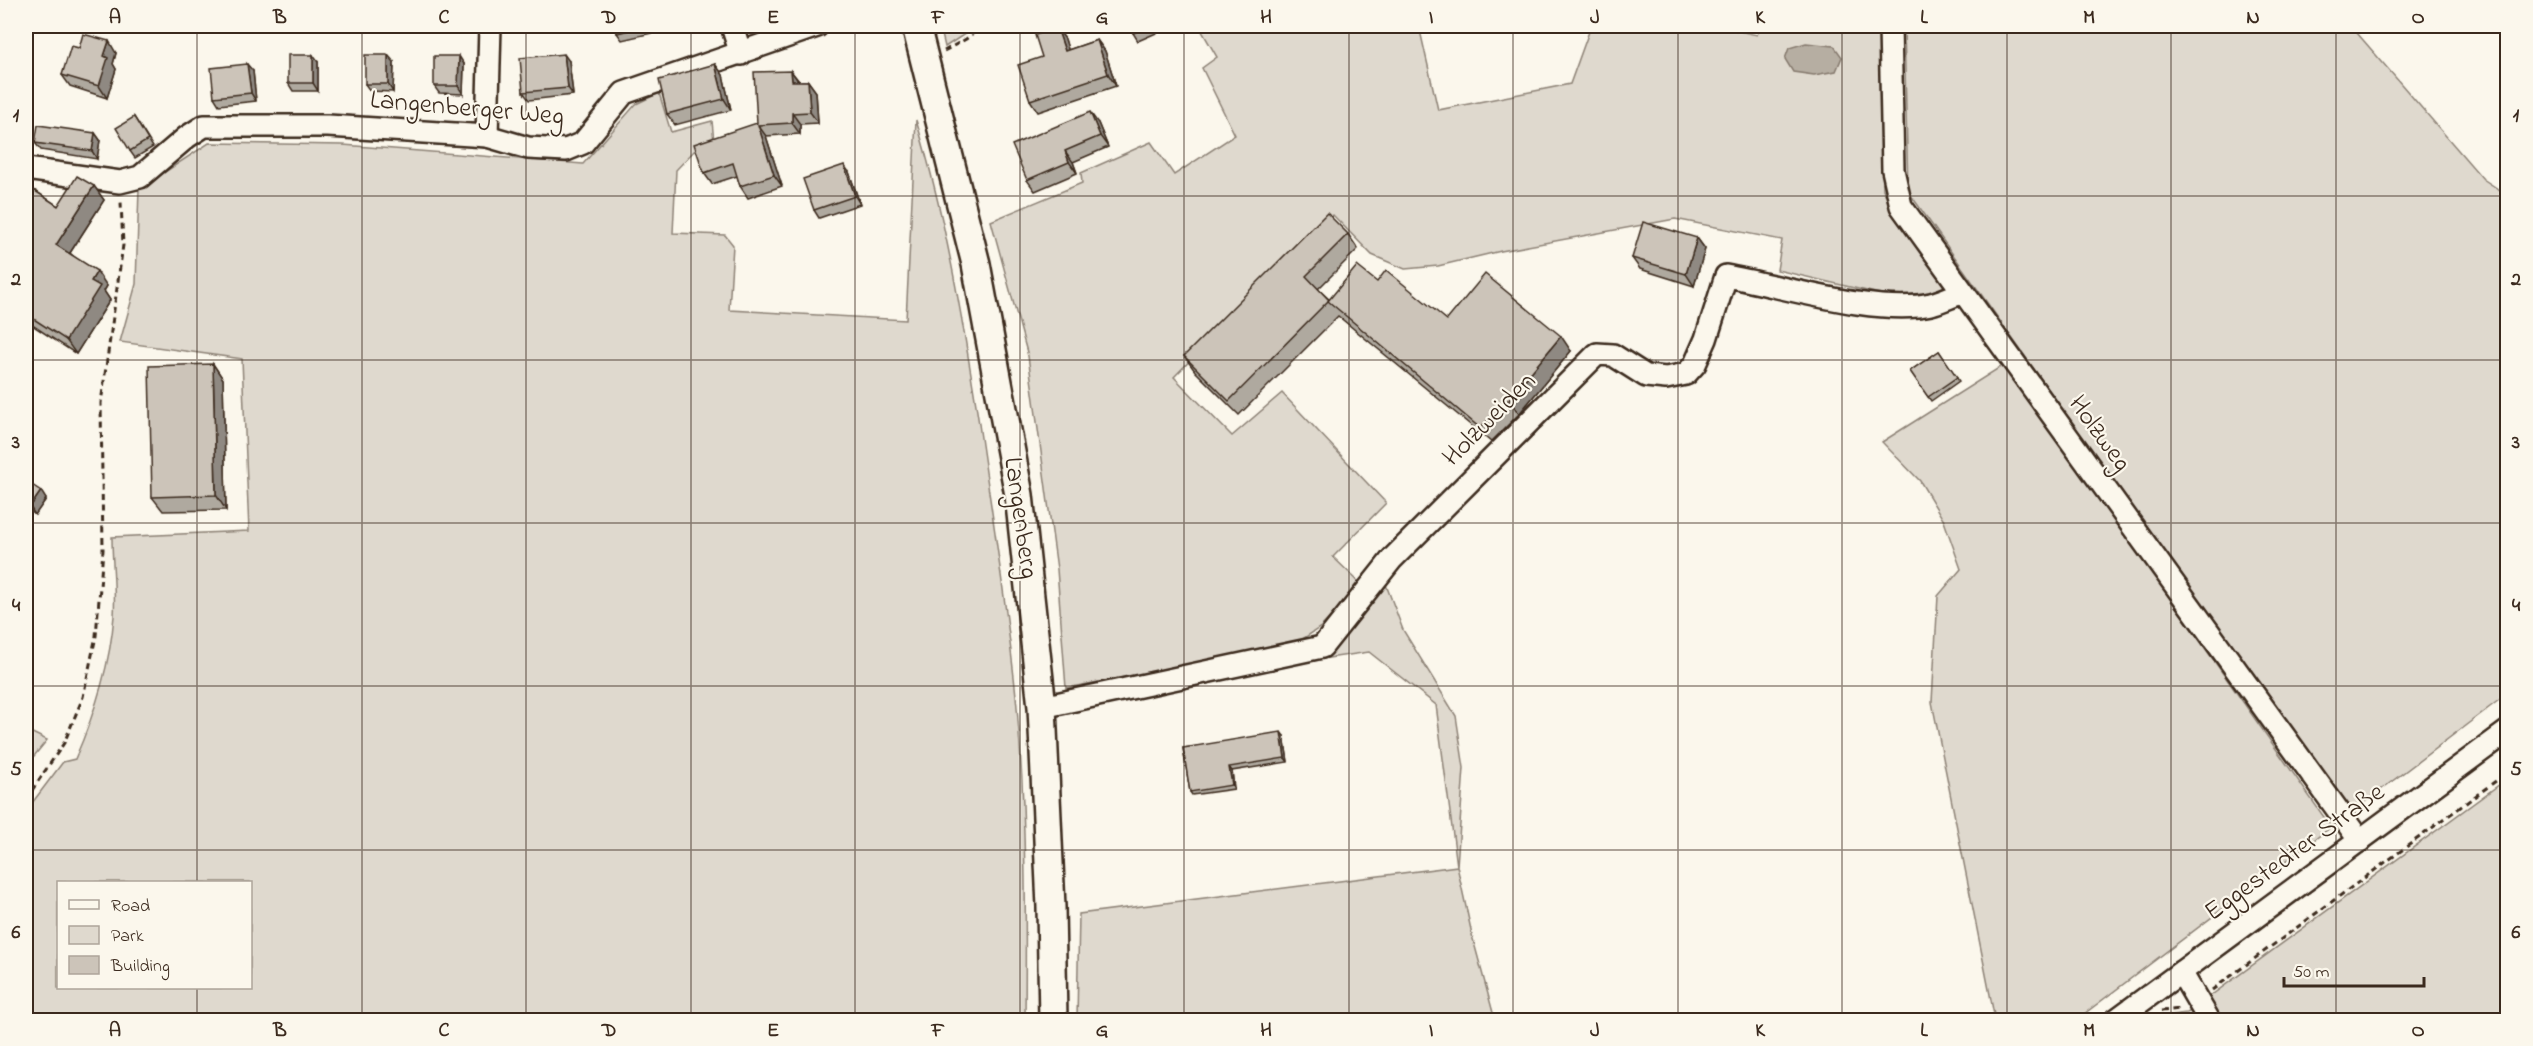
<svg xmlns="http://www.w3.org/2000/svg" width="2533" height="1046" font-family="'Indie Flower',sans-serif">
  <rect width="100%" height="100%" fill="#fbf7ec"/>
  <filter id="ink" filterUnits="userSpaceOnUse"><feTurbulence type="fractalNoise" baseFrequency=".0167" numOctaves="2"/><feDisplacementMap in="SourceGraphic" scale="12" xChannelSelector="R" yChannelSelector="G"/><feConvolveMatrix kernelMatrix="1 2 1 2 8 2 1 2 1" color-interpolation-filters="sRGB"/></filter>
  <g filter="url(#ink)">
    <!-- green -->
    <g fill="#dfd9ce" stroke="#8d8276" stroke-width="1.5" fill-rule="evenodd">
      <polygon points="940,26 977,26 945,47"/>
      <polygon points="1199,26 1419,26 1438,110 1570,84 1591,26 1715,26 1757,35 1761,26 1879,26 1883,189 1893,215 1949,289 1916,296 1880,294 1777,270 1782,240 1675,219 1501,251 1438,266 1405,269 1372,255 1333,215 1174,377 1232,436 1282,393 1386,503 1333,557 1361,584 1321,627 1292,646 1066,688 1057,569 1028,356 991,221 1082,183 1081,173 1151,142 1174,175 1235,135 1202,68 1217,57"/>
      <polygon points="1904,26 2351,26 2483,179 2507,195 2507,694 2349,814 1908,191"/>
      <path d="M659,93L671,132L712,121L714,142L694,151L676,170L673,233L725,235L733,245L729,310L906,320L916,120C946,219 963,322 979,424C992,515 1007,605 1016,696C1026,804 1026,913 1025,1020H26V811L63,762L75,759C95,713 110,666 114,616C116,590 112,563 112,537L249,531L242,359L120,342L136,284L139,189L209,143L343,145L583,164L636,104ZM58,882H250V988H58Z"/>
      <polygon points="2005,364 2331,827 2076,1020 1995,1020 1932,702 1938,596 1961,569 1944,521 1920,481 1882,442"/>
      <polygon points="1385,582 1403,630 1456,716 1464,768 1457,866 1473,939 1495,1020 1077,1020 1079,914 1457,866 1436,705 1369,652 1322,659"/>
      <polygon points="26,730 47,740 26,766"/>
      <polygon points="2507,779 2507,1020 2148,1020 2152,1017 2187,1013"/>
    </g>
    <!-- water -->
    <polygon fill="#b6aea2" stroke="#85796d" stroke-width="1.5" points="1806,43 1834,46 1842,57 1836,71 1814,75 1793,72 1785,59 1789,48"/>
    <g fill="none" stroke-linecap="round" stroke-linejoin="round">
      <defs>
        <g id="minor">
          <polyline points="732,26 741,54"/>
          <polyline points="1890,26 1893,170 1901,206 2360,841"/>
          <polyline points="487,136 490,26"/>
          <polyline points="26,169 120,182 140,177 187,137 204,126 328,126 487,136 528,148 566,150 583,143 624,93 817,26"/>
          <path d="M1042,707L1322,647L1392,559L1597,354L1613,355L1646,376L1666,378L1686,374L1695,364L1706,339L1726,276C1782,286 1877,316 1931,304C1942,301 1952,296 1962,293"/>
          <polyline points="2181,972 2209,1020"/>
          <polyline points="2116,1020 2508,731"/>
        </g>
        <polyline id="major" points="916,26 976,264 1019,495 1042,707 1051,907 1053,1020"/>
      </defs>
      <!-- minor casing -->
      <use href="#minor" stroke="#3b2a1e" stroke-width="26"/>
      <!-- major casing -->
      <use href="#major" stroke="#3b2a1e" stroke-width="32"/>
      <!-- path -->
      <g stroke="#3b2a1e" stroke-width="3" stroke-dasharray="6 4.5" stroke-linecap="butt">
        <polyline points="944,51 966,39 982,26"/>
        <polyline points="26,799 64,743 83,697 96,636 103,550 101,403 123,245 121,202"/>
        <polyline points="2212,990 2508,772"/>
        <polyline points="2161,1011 2181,1009"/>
      </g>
      <!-- minor -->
      <use href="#minor" stroke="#fbf7ec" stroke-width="21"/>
      <!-- major -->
      <use href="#major" stroke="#fbf7ec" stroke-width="27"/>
    </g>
    <!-- wall -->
    <g fill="#afa99f" stroke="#3b2a1e" stroke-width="1.5">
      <polygon points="612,26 650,26 652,33 622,40 617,33 616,28 614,28"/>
      <polygon points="679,26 689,26 681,28"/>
      <polygon points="1130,26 1169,26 1170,27 1138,41 1133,33"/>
      <polygon points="1057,28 1065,39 1068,50 1097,40 1105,51 1116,86 1038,112 1030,100 1042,57"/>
      <polygon points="79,48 116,53 113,64 116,69 107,98 70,86 62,75"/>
      <polygon points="569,61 573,95 529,100 523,92"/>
      <polygon points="318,62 318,91 293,91 288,83"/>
      <polygon points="394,62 393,92 370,91 365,84"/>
      <polygon points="464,64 463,94 439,93 434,86"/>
      <polygon points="715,64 723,75 731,110 675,125 667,114"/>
      <polygon points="253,71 256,101 219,105 214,97"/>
      <polygon points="791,71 799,81 808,81 816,92 818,123 800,124 800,134 766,136 782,186 748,198 740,186 737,176 712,184 704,173 757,123"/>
      <polygon points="134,117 153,147 135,158 130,151"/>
      <polygon points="1098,123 1108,147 1073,162 1077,173 1035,191 1027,180"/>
      <polygon points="95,133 100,140 97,159 41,150 35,143"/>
      <polygon points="849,172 860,204 819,218 814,210"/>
      <polygon points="26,185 58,206 94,186 104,200 70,253 107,286 104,291 110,300 76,354 26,321"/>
      <polygon points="1348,234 1358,249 1318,289 1330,300 1377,282 1447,320 1571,351 1519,414 1491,442 1338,316 1239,415 1195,371 1184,356"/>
      <polygon points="1697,238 1705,249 1694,286 1640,269 1632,258"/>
      <polygon points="1939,351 1959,381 1931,401 1910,371"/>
      <polygon points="213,364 223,379 226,510 163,511 152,497"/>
      <polygon points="26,481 46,499 35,515 26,508"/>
      <polygon points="1284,736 1288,762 1232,771 1234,789 1192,795 1190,792 1183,748"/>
    </g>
    <!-- shaded-wall -->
    <g fill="#8f8982" stroke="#3b2a1e" stroke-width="1.5">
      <polygon points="646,26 650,26 652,33"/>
      <polygon points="1057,28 1065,39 1072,62 1065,51"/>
      <polygon points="1097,40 1105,51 1116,86 1108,74"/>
      <polygon points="109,41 116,53 113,64 116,69 107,98 99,86 104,56"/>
      <polygon points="564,54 569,61 573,95 568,88"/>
      <polygon points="313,55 318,62 318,91 313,83"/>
      <polygon points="388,55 394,62 393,92 388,84"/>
      <polygon points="459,56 464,64 463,94 458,86"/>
      <polygon points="247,64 253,71 256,101 251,93"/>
      <polygon points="715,64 723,75 731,110 724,99"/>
      <polygon points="791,71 799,82 792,81"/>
      <polygon points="808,81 816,92 818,123 810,112"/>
      <polygon points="1090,112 1098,123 1108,147 1100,136"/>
      <polygon points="792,113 800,124 800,134 792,123"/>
      <polygon points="758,125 766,136 782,186 774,175"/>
      <polygon points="95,133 100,140 97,159 92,151"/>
      <polygon points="1065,151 1073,162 1077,173 1069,162"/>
      <polygon points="844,165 849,172 860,204 855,196"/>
      <polygon points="94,186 104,200 66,259 56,245"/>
      <polygon points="1697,238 1705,249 1694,286 1686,274"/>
      <polygon points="97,271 107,286 104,291 110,300 76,354 66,340 91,281"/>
      <polygon points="1561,336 1571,351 1519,414 1509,399"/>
      <polygon points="213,364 223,379 226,510 216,495"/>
      <polygon points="41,491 46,499 35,515 30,507"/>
      <polygon points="1281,732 1284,736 1288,762 1285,758"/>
      <polygon points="1229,767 1232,771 1234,789 1232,785"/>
    </g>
    <!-- building -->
    <g fill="#ccc4b9" stroke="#3b2a1e" stroke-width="1.5">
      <polygon points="615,26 646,26 617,33"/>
      <polygon points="1130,26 1151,26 1133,33"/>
      <polygon points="1057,28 1065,51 1097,40 1108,74 1030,100 1018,65 1042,57 1035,35"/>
      <polygon points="83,34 109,41 104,56 108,58 99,86 62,75 71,46 79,48"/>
      <polygon points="564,54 568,88 523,92 520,58"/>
      <rect x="288" y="55" width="25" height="28"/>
      <rect x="365" y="55" width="23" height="29"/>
      <polygon points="434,56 459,56 458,86 434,86"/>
      <polygon points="247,64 251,93 214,97 211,68"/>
      <polygon points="715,64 724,99 667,114 659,80"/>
      <polygon points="791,71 792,81 808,81 810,112 792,113 792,123 758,125 774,175 740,186 733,163 704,173 694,144 757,123 754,72"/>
      <polygon points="1090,112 1100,136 1065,151 1069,162 1027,180 1012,145"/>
      <polygon points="134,117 148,140 130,151 116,128"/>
      <polygon points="38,125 95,133 92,151 35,143"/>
      <polygon points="844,165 855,196 814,210 803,179"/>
      <polygon points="77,176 94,186 56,245 97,271 91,281 100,286 66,340 26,314 26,236 27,234 26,233 26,185 58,206"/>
      <polygon points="1327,213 1348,234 1306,276 1329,300 1229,401 1184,356"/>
      <polygon points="1643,222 1697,238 1686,274 1632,258"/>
      <polygon points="1357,266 1377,282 1386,270 1447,320 1485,274 1561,336 1509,399 1480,428 1328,301"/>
      <polygon points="1939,351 1957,377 1928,397 1910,371"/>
      <polygon points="213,364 216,495 152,497 149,366"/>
      <polygon points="26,481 41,491 30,507 26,504"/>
      <polygon points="1281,732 1285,758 1229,767 1232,785 1190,792 1183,748"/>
    </g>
  </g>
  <!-- grid -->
  <path fill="none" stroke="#3b2a1e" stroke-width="1.5" stroke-opacity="0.55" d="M197,26V882M362,26V1020M526,26V1020M691,26V1020M855,26V1020M1020,26V1020M1184,26V1020M1349,26V1020M1513,26V1020M1678,26V1020M1842,26V1020M2007,26V1020M2171,26V1020M2336,26V1020M26,196H2508M26,360H2508M26,523H2508M26,686H2508M26,850H2508M197,988V1020"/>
  <g text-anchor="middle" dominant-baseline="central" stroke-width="4.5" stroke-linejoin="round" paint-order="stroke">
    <!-- street labels -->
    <g font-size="27" fill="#3b2a1e" stroke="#fbf7ec">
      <text transform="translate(467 109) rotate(5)">Langenberger Weg</text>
      <text transform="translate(1490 420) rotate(-45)">Holzweiden</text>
      <text transform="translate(2099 434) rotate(54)">Holzweg</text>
      <text transform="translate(1020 518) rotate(82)">Langenberg</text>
      <text transform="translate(2295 853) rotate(-36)">Eggestedter Straße</text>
    </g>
  </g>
  <!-- margin -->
  <rect width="2533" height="1046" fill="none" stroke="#fbf7ec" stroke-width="66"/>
  <!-- legend -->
  <rect x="57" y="881" width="195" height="108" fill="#fbf7ec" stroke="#aea59a" stroke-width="1.5"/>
  <rect x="69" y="900" width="30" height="9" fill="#fbf7ec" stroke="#aea59a" stroke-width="1.5"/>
  <text x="111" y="911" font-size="18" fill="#3b2a1e">Road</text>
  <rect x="69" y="926" width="30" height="18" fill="#dfd9ce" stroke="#aea59a" stroke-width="1.5"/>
  <text x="111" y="941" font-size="18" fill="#3b2a1e">Park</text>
  <rect x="69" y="956" width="30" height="18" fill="#ccc4b9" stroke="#aea59a" stroke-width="1.5"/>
  <text x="111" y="971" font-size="18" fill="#3b2a1e">Building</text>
  <!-- scale -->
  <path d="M2284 977v9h140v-9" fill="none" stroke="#3b2a1e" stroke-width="3"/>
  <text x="2293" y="977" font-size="18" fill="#3b2a1e" stroke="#fbf7ec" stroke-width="4.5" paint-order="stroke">50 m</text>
  <rect x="33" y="33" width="2467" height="980" fill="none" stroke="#3b2a1e" stroke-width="2"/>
  <g font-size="20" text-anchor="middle" font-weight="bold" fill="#3b2a1e">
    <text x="115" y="23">A</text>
    <text x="280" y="23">B</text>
    <text x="444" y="23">C</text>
    <text x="609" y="23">D</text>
    <text x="773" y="23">E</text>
    <text x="938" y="23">F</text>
    <text x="1102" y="23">G</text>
    <text x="1266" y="23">H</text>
    <text x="1431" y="23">I</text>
    <text x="1595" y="23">J</text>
    <text x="1760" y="23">K</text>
    <text x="1924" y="23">L</text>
    <text x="2089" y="23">M</text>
    <text x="2253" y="23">N</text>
    <text x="2418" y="23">O</text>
    <text x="16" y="121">1</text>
    <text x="2516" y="121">1</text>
    <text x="16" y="285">2</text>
    <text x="2516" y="285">2</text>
    <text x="16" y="448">3</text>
    <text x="2516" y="448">3</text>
    <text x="16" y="611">4</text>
    <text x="2516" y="611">4</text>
    <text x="16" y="775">5</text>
    <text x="2516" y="775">5</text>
    <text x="16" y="938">6</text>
    <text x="2516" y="938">6</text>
    <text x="115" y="1036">A</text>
    <text x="280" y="1036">B</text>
    <text x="444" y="1036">C</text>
    <text x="609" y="1036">D</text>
    <text x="773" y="1036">E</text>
    <text x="938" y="1036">F</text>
    <text x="1102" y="1036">G</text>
    <text x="1266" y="1036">H</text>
    <text x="1431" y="1036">I</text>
    <text x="1595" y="1036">J</text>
    <text x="1760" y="1036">K</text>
    <text x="1924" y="1036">L</text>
    <text x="2089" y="1036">M</text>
    <text x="2253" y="1036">N</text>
    <text x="2418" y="1036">O</text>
  </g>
</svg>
